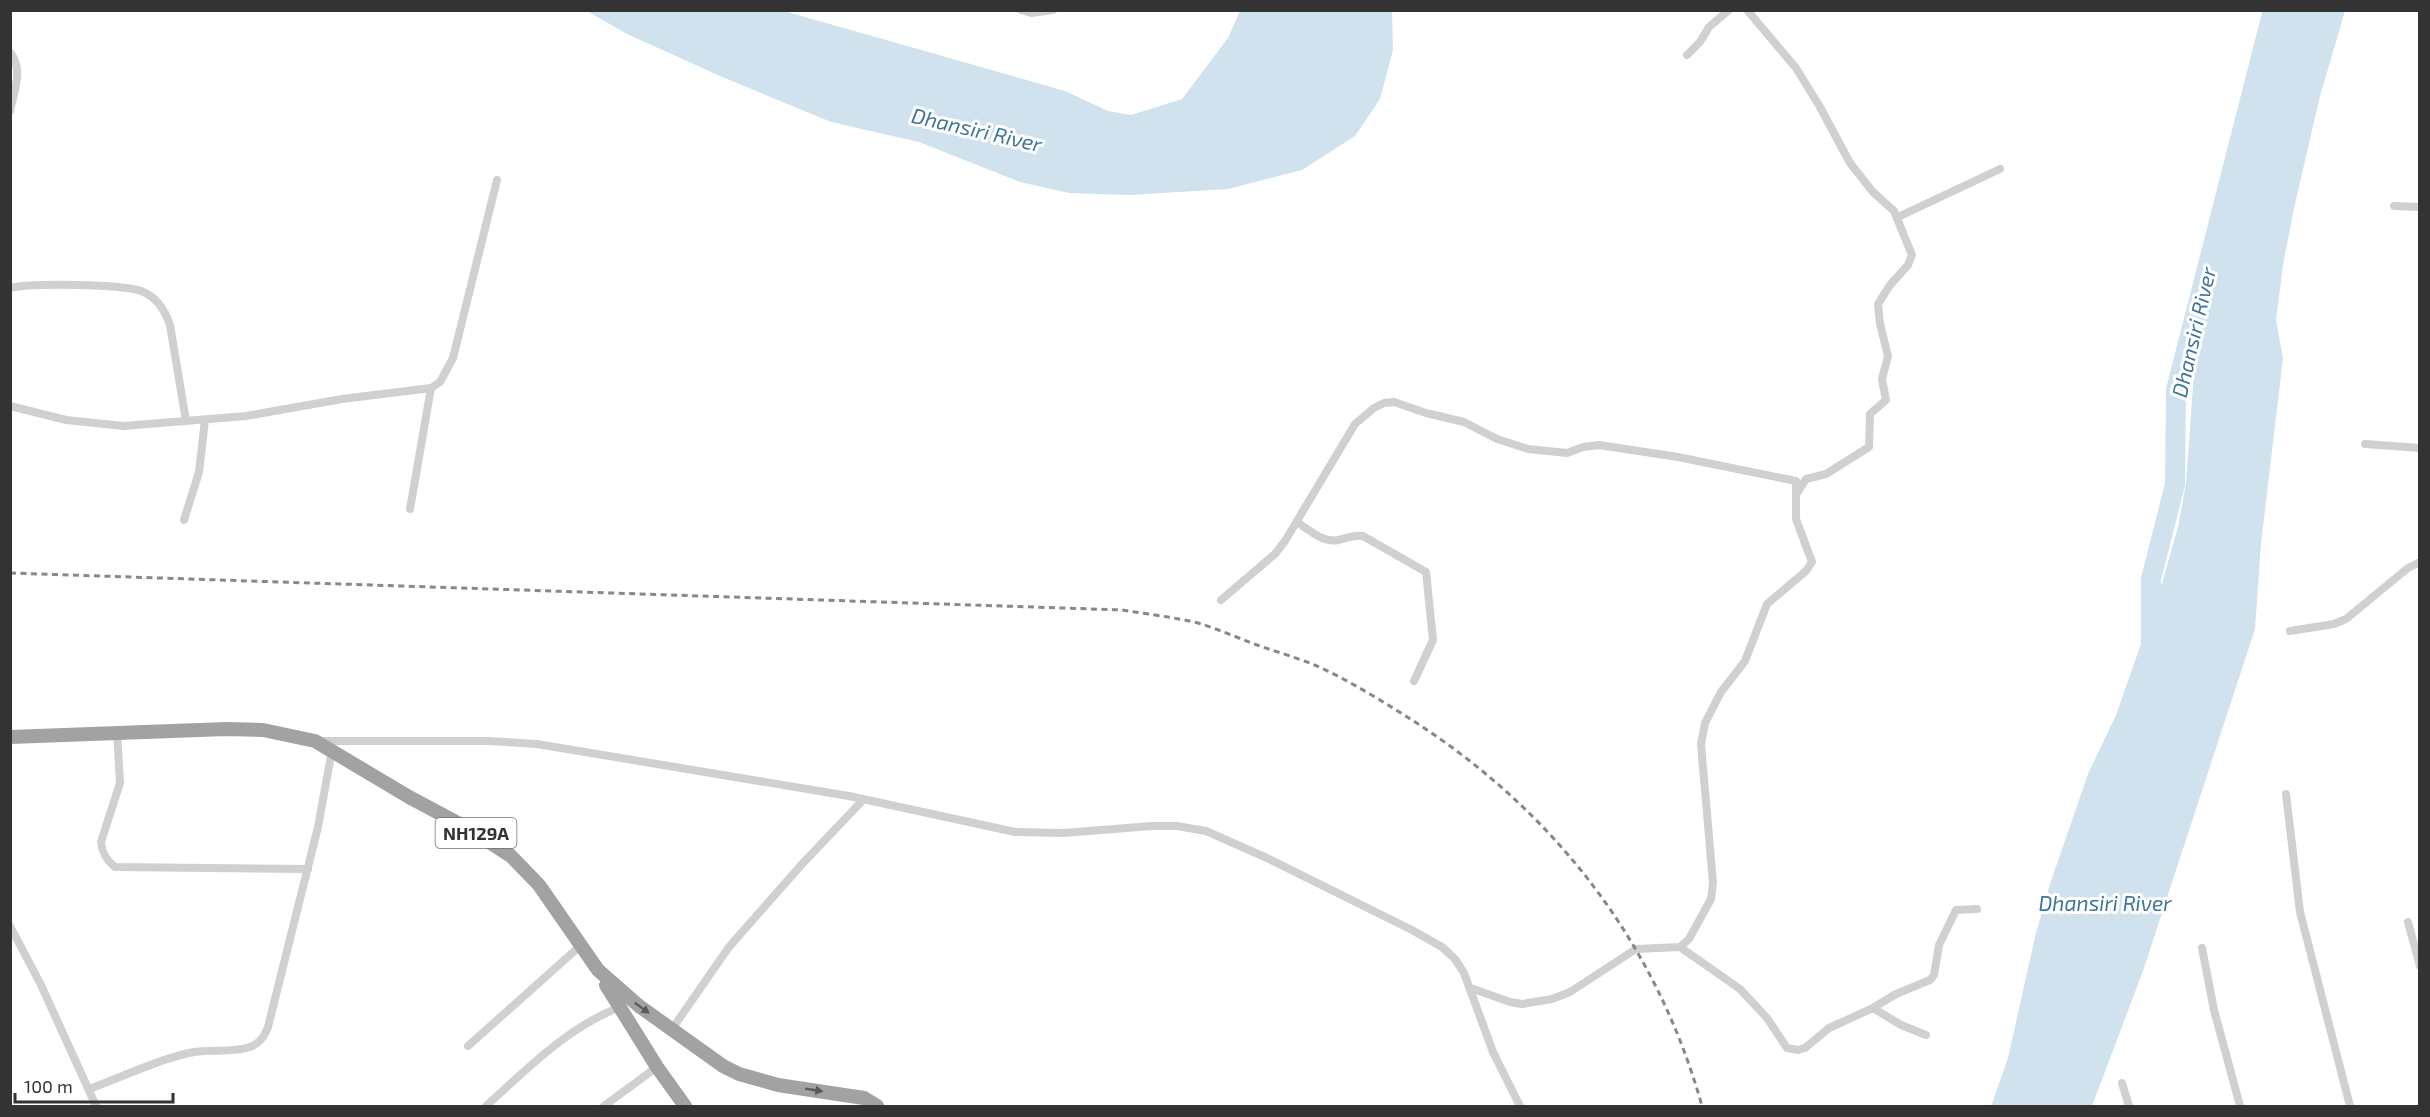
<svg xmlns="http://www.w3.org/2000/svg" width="2430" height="1117" font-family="'Exo 2',sans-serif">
  <rect width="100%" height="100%" fill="#fff"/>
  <!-- water -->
  <g fill="#cfe2ee">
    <polygon points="587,11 784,11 1065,91 1108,111 1131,115 1182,99 1228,38 1240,11 1392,11 1393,50 1380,99 1355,136 1302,170 1228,189 1130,195 1069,193 1020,182 919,142 831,122 720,76 627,34"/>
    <polygon points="2273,11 2345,11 2320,96 2294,208 2283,265 2276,320 2283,358 2261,544 2255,629 2143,971 2092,1106 1991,1106 2008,1058 2036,933 2050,884 2088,774 2116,715 2160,590 2178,527 2186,483 2195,359 2238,183 2256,78"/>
  </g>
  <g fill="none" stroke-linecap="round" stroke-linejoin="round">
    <!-- river -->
    <polyline stroke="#cfe2ee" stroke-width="20" points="2151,643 2151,579 2175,484 2176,390 2273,10"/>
    <!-- minor -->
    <g stroke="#d0d0d0" stroke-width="8">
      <polyline points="1021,10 1031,13 1053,10"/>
      <polyline points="1747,10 1796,68 1820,107 1850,163 1873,192 1894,211 1912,255 1908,265 1890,285 1878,304 1880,324 1888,356 1882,379 1886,400 1870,414 1869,447 1826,474 1806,479 1797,493"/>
      <path d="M10,52C24,69 14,92 10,111"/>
      <polyline points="1687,55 1700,42 1709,27 1729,10"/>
      <polyline points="2394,206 2420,207"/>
      <polyline points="1898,217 2000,169"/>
      <path d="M10,288C31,283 122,284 141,291C157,297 165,310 170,325L186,421"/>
      <polyline points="10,406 66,420 124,426 246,416 342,399 431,388 440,382 453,358 497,180"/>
      <polyline points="2365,444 2420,448"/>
      <polyline points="410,509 431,388"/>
      <polyline points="184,520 199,472 205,420"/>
      <path d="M1297,522C1309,530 1323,543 1338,540C1346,538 1354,535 1363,536L1426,572L1433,640L1414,681"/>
      <polyline points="1221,600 1275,554 1285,541 1355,424 1374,408 1384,403 1394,402 1426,413 1464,422 1497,439 1528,449 1567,453 1583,447 1599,445 1678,457 1796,481 1796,519 1812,562 1806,571 1767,604 1745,661 1721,692 1705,723 1701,744 1713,883 1711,899 1689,939 1680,947 1636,949 1570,992 1552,999 1522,1004 1510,1002 1471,988"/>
      <polyline points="2290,631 2334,624 2346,619 2408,568 2420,562"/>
      <path d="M117,732L120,783L101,842C102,853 106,860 115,867L308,869"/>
      <polyline points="317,741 488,741 537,744 849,796 1015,832 1064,833 1152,826 1177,826 1206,831 1267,858 1412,930 1442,947 1455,959 1464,973 1493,1052 1520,1106"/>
      <polyline points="2286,794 2300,912 2350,1106"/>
      <polyline points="2408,922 2420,966"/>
      <polyline points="10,926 41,985 96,1106"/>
      <polyline points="1680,947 1740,989 1767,1018 1787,1048 1798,1050 1805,1048 1829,1028 1871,1009 1896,994 1930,980 1934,975 1939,945 1956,910 1977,909"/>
      <polyline points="2202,948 2214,1010 2240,1106"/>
      <polyline points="1873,1008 1901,1025 1926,1035"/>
      <polyline points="672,1029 729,947 803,863 863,800"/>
      <polyline points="468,1046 580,946"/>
      <polyline points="2122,1083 2129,1106"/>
      <path d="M89,1089C123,1077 158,1059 194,1052C213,1049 232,1053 250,1047C260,1043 264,1037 268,1027L318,827L332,750"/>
      <path d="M486,1106C527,1069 568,1027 620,1007"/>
      <polyline points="604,1106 657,1067"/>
    </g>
    <!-- trunk -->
    <g stroke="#a2a2a2" stroke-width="14">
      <polyline points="10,737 226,729 263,730 315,741 409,797 469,829 511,856 539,885 598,970 639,1006 723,1066 739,1074 778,1085 864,1098 877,1106"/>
      <polyline points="606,985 657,1067 685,1106"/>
    </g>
    <!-- rail -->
    <path stroke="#888" stroke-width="3" stroke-dasharray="6 4.5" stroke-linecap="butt" d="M10,573L1122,610C1147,614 1173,617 1198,623C1218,629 1238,638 1257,645C1277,652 1298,658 1317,666C1350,681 1382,701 1412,720C1554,811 1656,942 1702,1106"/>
  </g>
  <!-- one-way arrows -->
  <defs><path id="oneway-solid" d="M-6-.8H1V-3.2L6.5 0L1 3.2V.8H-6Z" transform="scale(1.5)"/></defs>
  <g fill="#5a5a5a">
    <use href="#oneway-solid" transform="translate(642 1008) rotate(36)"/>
    <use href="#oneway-solid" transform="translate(814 1090) rotate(9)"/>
  </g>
  <g text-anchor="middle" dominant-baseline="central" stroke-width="6" stroke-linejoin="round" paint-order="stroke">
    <!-- shield labels -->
    <rect fill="#fff" stroke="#707070" stroke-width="1.5" x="435.5" y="818" width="81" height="30" rx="4.5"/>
    <g font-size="18" font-weight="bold" fill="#333">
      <text x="476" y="833">NH129A</text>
    </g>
    <!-- water labels -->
    <g font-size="21" font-style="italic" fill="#3f7597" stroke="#fff">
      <text transform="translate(977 129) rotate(13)">Dhansiri River</text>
      <text transform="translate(2193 332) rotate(-77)">Dhansiri River</text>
      <text x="2105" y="902">Dhansiri River</text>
    </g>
  </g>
  <!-- border -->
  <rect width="2430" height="1117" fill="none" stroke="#333333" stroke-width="24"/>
  <!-- scale -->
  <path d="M15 1093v9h158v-9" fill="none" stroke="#333333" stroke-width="3"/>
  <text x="24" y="1093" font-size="18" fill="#333333" stroke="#ffffff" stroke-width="4.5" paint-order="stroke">100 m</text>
</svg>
